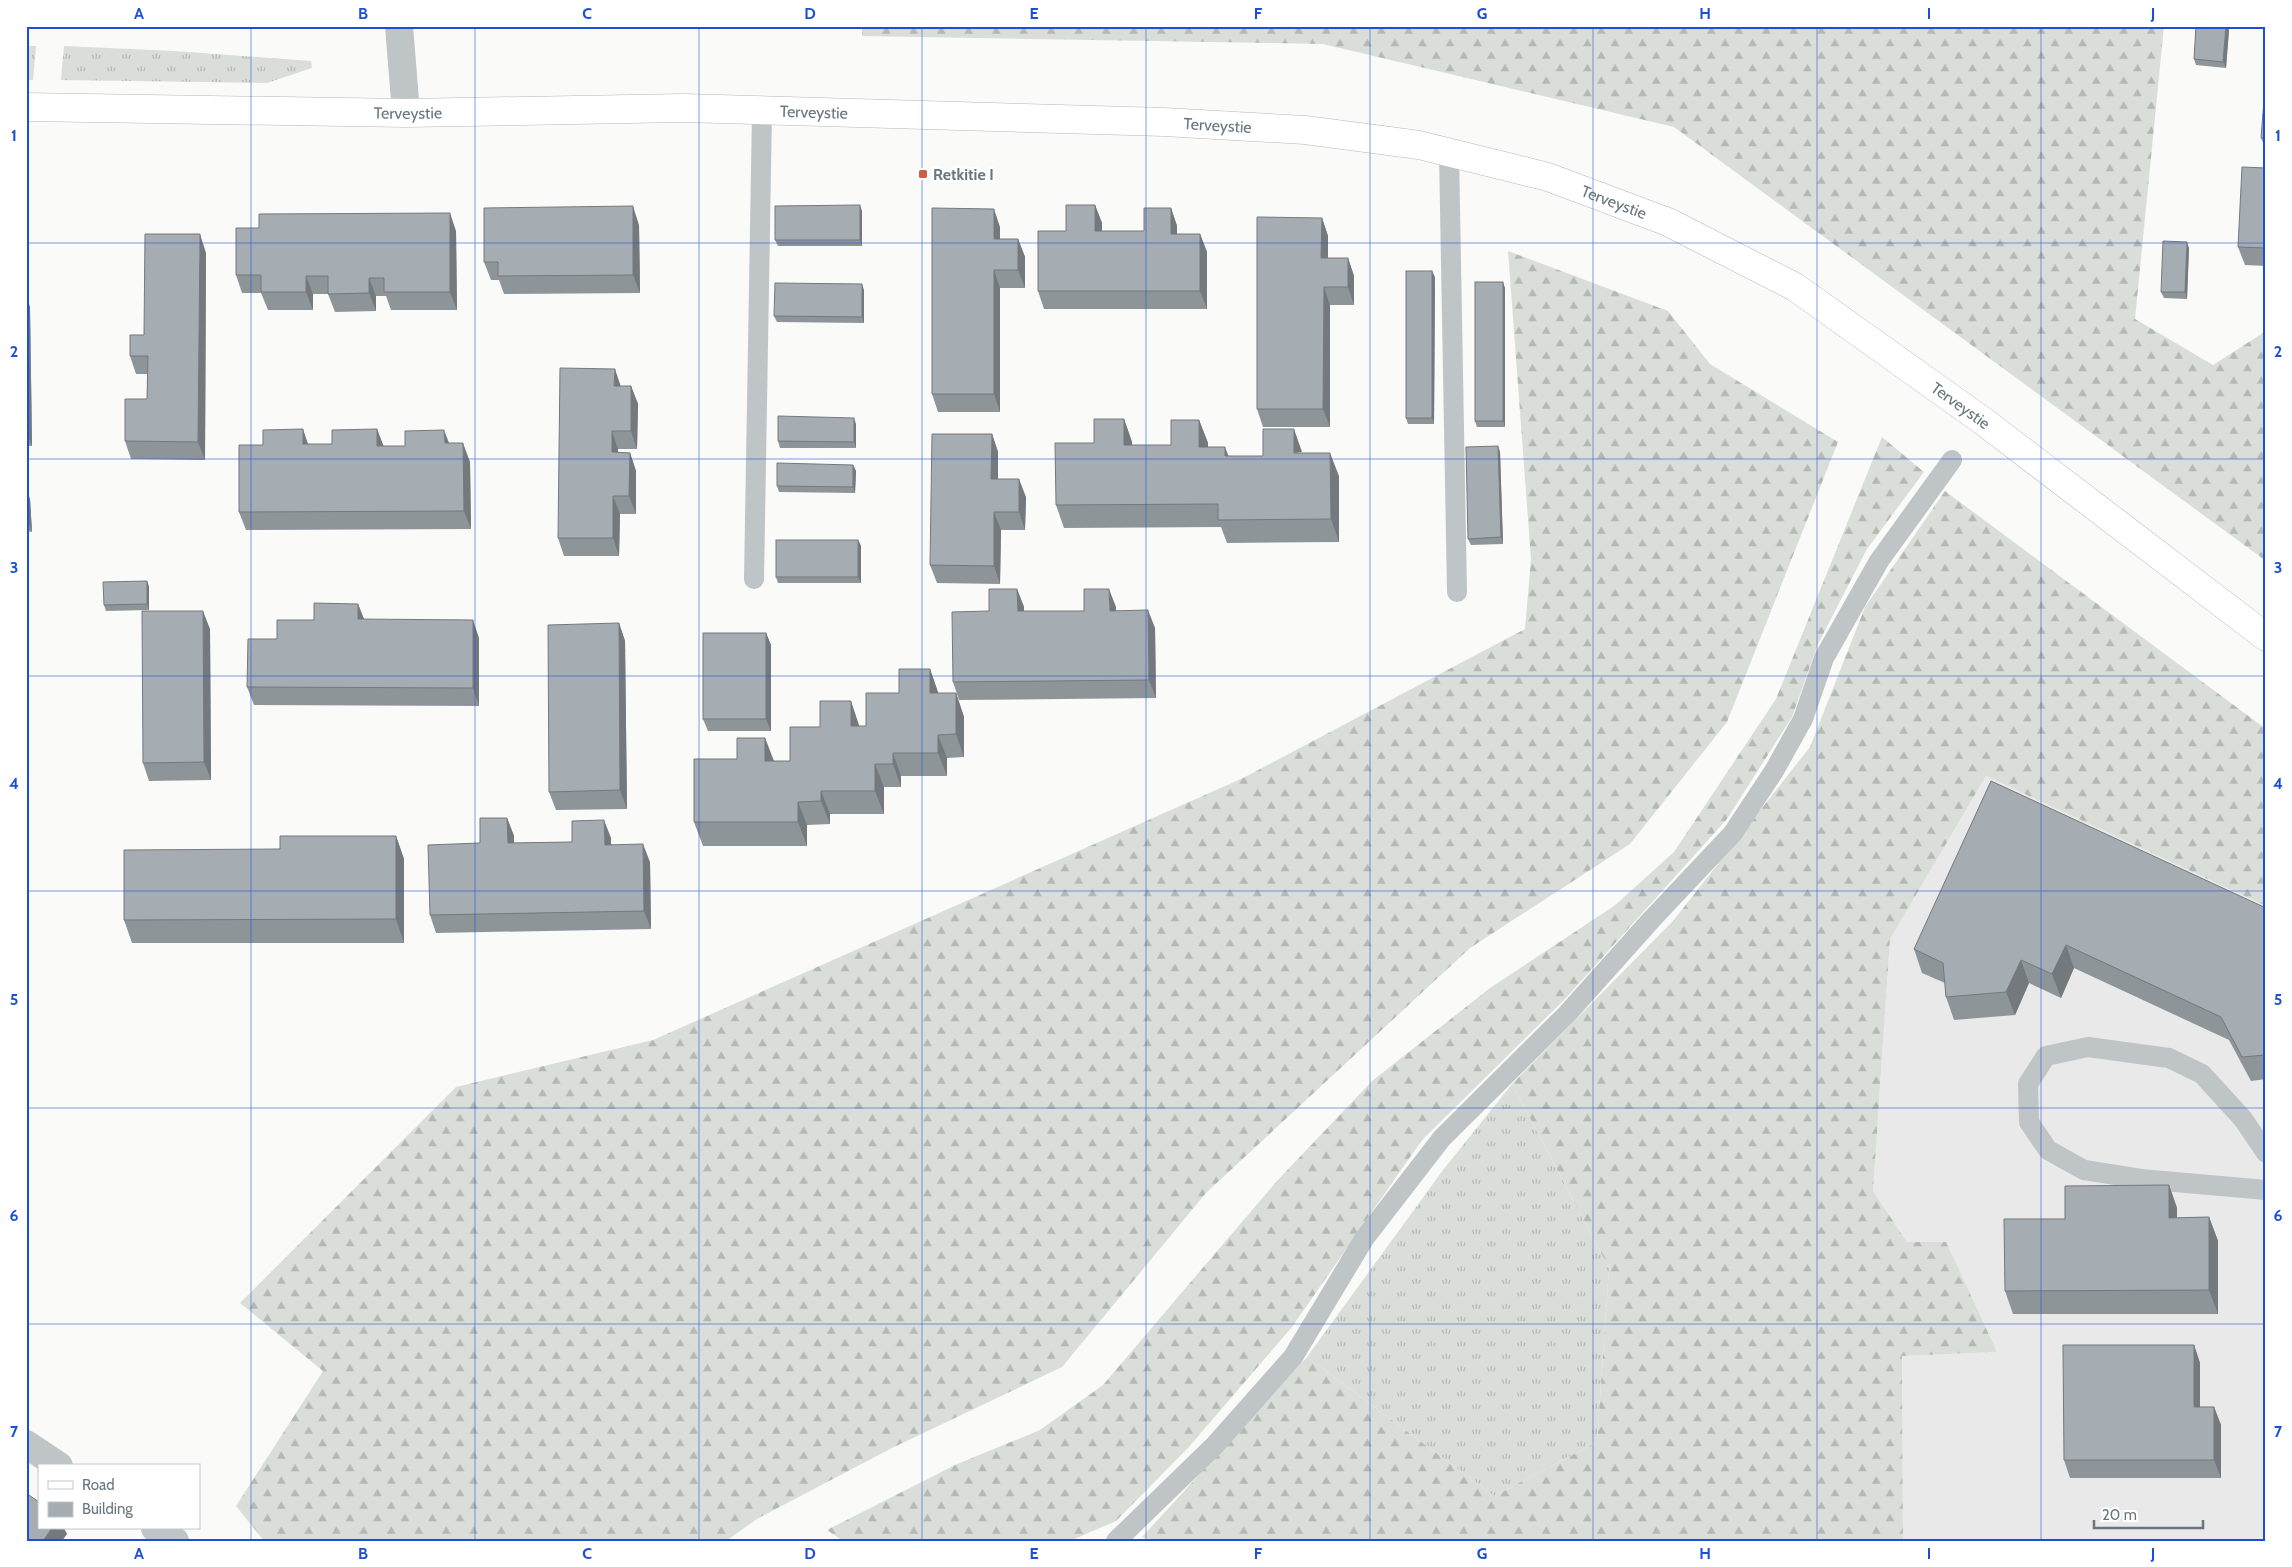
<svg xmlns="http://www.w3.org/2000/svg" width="2292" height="1567" font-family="Cabin,sans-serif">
  <defs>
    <pattern id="grass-tufts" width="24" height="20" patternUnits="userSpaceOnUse" patternTransform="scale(1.25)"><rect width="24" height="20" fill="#daded8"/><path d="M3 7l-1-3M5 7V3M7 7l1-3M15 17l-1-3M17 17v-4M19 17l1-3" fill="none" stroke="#b5b9b4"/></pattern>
    <pattern id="forest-firs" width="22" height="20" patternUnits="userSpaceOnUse" patternTransform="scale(1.25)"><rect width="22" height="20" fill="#daded8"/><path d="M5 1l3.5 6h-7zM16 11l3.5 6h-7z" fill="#b5b9b4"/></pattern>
  </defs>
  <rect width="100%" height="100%" fill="#fafaf8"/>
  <!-- built -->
  <polygon fill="#e8e9e8" points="1986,776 2266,906 2266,1541 1903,1541 1902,1356 1997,1352 1907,1242 1873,1191 1890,939"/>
  <!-- grass -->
  <g fill="url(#grass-tufts)">
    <polygon points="26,46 36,46 33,80 26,80"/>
    <polygon points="64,46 175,51 311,61 312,68 267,83 61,80"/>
    <polygon points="1512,1084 1609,1268 1597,1442 1494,1496 1307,1357 1443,1170"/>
  </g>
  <!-- forest -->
  <g fill="url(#forest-firs)">
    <polygon points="862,26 2164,26 2135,319 2213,365 2266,331 2266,561 1674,127 1323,44 862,36"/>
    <polygon points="1508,251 1668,311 1710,364 1838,442 1727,722 1630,844 1470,948 1206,1193 1062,1367 892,1448 757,1519 726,1541 264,1541 236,1506 323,1371 240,1303 456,1087 653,1040 1243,778 1525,629 1531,559"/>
    <polygon points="1882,437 1924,472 1867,549 1818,644 1792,717 1727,819 1565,999 1422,1140 1292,1327 1188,1448 1116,1521 1070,1541 843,1541 827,1530 955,1465 1040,1430 1103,1385 1276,1182 1372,1081 1490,988 1614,906 1674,852 1776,699"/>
    <polygon points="1945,491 2266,729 2266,906 1986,776 1890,939 1873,1191 1907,1242 1946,1242 1997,1352 1902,1356 1903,1541 1152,1541 1142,1537 1307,1357 1494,1496 1597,1442 1609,1268 1512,1084 1673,921 1810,747 1865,607"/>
  </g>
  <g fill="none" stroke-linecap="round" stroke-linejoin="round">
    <defs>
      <g id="secondary">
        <path id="s1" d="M26,107L406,113L683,108L1164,122L1305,130L1419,145L1548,177L1668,222L1795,287L1983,421L2266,637"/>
      </g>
    </defs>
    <!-- secondary casing -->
    <use href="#secondary" stroke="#b2b8bc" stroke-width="29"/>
    <!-- service -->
    <g stroke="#bfc4c7" stroke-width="20">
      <polyline points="1449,152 1457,592"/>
      <polyline points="754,579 762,112"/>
      <polyline points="2266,1153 2243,1119 2202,1074 2169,1058 2088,1047 2046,1056 2028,1084 2029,1122 2048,1150 2084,1170 2141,1179 2266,1190"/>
      <polyline points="1116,1541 1215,1445 1293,1357 1364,1239 1442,1138 1567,1014 1652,919 1733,833 1774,771 1803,719 1824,658 1879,561 1952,460"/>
    </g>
    <!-- minor -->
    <g stroke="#bfc4c7" stroke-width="28">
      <polyline points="399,26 406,113"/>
      <polyline points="26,1444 59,1466"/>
      <polyline points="155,1528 175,1541"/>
    </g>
    <!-- secondary -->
    <use href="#secondary" stroke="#fff" stroke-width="28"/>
  </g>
  <!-- wall -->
  <g fill="#8e9599">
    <polygon points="2196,26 2227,26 2229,30 2226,68 2196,65 2194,59"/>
    <polygon points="2266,75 2266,150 2261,138"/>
    <polygon points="2266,168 2266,266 2245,265 2238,247"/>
    <polygon points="1095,205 1102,223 1102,231 1144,231 1171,208 1177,226 1177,234 1200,234 1207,252 1207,309 1044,309 1038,291"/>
    <polygon points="862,211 862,246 778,246 775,240"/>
    <polygon points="1322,218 1328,236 1328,258 1348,258 1354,276 1354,305 1330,305 1330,427 1263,427 1257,409"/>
    <polygon points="639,225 640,293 504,294 499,280 491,280 484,262"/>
    <polygon points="1000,227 1000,239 1018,239 1025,257 1025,288 1000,288 1000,412 938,412 932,394"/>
    <polygon points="456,231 457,310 391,310 386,296 376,296 376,311 335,312 328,294 313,294 313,310 268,310 261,293 242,293 236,275"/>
    <polygon points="2189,248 2187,299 2164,298 2161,292"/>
    <polygon points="206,253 205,460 131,459 125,441 147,399 147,374 136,374 130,356"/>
    <polygon points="1435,277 1434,424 1408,424 1406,418"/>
    <polygon points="1505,288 1505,427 1477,427 1475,421"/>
    <polygon points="864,290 864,323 777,322 774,316"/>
    <polygon points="26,296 30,307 32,446 26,446"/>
    <polygon points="621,386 631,386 638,404 637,449 618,449 618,452 630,453 636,471 636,514 620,514 619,556 564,556 558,538"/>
    <polygon points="1124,419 1132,442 1132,445 1171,445 1199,420 1208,443 1208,447 1229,456 1263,456 1302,453 1339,476 1339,542 1227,543 1221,527 1064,528 1056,505 1094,443"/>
    <polygon points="856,424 856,448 780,448 778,441"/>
    <polygon points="377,429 383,446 405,446 449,443 470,462 471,529 246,530 239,512 308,444 332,444"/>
    <polygon points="992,434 998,452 998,479 1026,497 1025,530 1001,530 1000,584 937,583 930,565"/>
    <polygon points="1498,446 1500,452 1503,544 1471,545 1468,539"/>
    <polygon points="853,465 856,471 855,493 779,492 777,486"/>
    <polygon points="26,489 30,499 32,532 26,531"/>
    <polygon points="858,540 861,546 861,583 778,583 776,577"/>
    <polygon points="147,581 149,587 149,610 106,611 104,605"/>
    <polygon points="1017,589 1024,607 1024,611 1084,611 1116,607 1116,611 1155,628 1156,698 959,700 953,682 989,611"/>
    <polygon points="358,604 364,619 479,638 479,706 254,705 247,687 277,639 314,620"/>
    <polygon points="619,623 625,641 627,809 556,810 549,792"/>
    <polygon points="210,629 211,780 149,781 143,763"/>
    <polygon points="766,633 771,645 771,731 708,731 703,719"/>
    <polygon points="930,669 938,693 956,693 964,717 964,757 947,758 947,776 901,776 901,787 884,787 884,814 830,814 830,824 807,825 807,846 703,846 694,822 737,759 765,738 774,761 790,761 820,727 859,725 859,726 866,726 899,693"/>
    <polygon points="507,818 514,836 514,843 572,842 611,838 611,844 650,862 651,929 436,933 430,915 480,843"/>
    <polygon points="396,836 404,859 404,943 132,943 124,920 280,849"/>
    <polygon points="2266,908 2266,1079 2251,1081 2229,1040 2074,968 2061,998 2029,983 2015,1015 1954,1020 1946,997 1945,983 1922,973 1914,949"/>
    <polygon points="2169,1185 2177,1208 2177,1218 2209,1217 2218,1241 2218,1314 2013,1314 2005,1291 2065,1219"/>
    <polygon points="2194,1345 2200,1363 2200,1407 2214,1407 2221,1425 2221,1478 2070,1478 2064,1460"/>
  </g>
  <!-- shaded-wall -->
  <g fill="#74797d">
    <polygon points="2226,26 2227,26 2229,30 2226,68 2223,62"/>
    <polygon points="860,205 862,211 862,246 860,240"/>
    <polygon points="1095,205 1102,223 1102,249 1095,231"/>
    <polygon points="633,206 639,225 640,293 633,275"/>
    <polygon points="1171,208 1177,226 1177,252 1171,234"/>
    <polygon points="994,209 1000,227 1000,257 994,239"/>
    <polygon points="450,213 456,231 457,310 450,292"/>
    <polygon points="1322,218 1328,236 1328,276 1321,258"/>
    <polygon points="200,234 206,253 205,460 198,442"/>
    <polygon points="1200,234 1207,252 1207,309 1200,291"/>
    <polygon points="1018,239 1025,257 1025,288 1018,270"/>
    <polygon points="2187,242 2189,248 2187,299 2185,292"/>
    <polygon points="1348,258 1354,276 1354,305 1348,287"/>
    <polygon points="994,270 1000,288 1000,412 994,394"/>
    <polygon points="1432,271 1435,277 1434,424 1432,418"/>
    <polygon points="306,276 313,294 313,310 306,292"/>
    <polygon points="369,278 376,296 376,311 369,293"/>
    <polygon points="1503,282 1505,288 1505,427 1503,421"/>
    <polygon points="862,284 864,290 864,323 862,317"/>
    <polygon points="1324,287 1330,305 1330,427 1323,409"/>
    <polygon points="26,296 30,307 32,446 26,431"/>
    <polygon points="615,369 621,387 614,386"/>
    <polygon points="631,386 638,404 637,449 631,431"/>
    <polygon points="854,418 856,424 856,448 854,442"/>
    <polygon points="1124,419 1132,442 1133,469 1124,445"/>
    <polygon points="1199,420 1208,443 1208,470 1199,447"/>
    <polygon points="303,429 309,447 303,444"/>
    <polygon points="377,429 384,447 377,446"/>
    <polygon points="1294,429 1302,452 1294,453"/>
    <polygon points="444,430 451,448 445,443"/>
    <polygon points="612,431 618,449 618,470 612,452"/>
    <polygon points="992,434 998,452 998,497 991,479"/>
    <polygon points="463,443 470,462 471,529 464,511"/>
    <polygon points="1498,446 1500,452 1503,544 1501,537"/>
    <polygon points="1225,447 1234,470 1225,456"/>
    <polygon points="630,453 636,471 636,514 629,496"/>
    <polygon points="1330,453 1339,476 1339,542 1331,519"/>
    <polygon points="853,465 856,471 855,493 853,487"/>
    <polygon points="1019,479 1026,497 1025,530 1019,512"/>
    <polygon points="26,489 30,499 32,532 26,516"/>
    <polygon points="613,496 620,514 619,556 613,538"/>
    <polygon points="994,512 1001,530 1000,584 994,566"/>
    <polygon points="858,540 861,546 861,583 858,577"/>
    <polygon points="147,581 149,587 149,610 147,604"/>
    <polygon points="1017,589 1024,607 1024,629 1018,611"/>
    <polygon points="1109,589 1116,607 1116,629 1110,611"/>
    <polygon points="358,604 365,622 358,619"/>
    <polygon points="1148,610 1155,628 1156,698 1149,680"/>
    <polygon points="203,611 210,629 211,780 204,762"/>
    <polygon points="473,620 479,638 479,706 473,688"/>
    <polygon points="619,623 625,641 627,809 620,790"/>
    <polygon points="766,633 771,645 771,731 766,719"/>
    <polygon points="930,669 938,692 938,717 930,693"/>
    <polygon points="956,693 964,717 964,757 956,734"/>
    <polygon points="851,701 859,725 860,750 851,726"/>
    <polygon points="938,735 947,758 947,776 938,753"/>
    <polygon points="765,738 774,762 765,761"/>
    <polygon points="893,753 901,776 901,787 893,764"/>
    <polygon points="875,764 884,787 884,814 875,791"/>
    <polygon points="821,791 830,814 830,824 821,801"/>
    <polygon points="798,802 807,825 807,846 798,822"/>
    <polygon points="507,818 514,836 514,861 508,843"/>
    <polygon points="604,820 611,838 611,863 605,845"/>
    <polygon points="396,836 404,859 404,943 396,919"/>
    <polygon points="643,844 650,862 651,929 644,911"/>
    <polygon points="2066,945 2074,968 2061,998 2052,974"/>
    <polygon points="2021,960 2029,983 2015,1015 2006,992"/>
    <polygon points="2169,1185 2177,1208 2177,1241 2169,1218"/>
    <polygon points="2209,1217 2218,1241 2218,1314 2209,1290"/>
    <polygon points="2194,1345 2200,1363 2200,1425 2194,1407"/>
    <polygon points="2214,1407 2221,1425 2221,1478 2214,1460"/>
    <polygon points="52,1528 64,1528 67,1534 62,1541 43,1541"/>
  </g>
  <!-- building -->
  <g fill="#a5adb2" stroke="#74797d">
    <polygon points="2196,26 2226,26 2223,62 2194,59"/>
    <polygon points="2266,75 2266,138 2261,138"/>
    <polygon points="2242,167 2266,168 2266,248 2238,247"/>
    <polygon points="860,205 860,240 775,240 775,206"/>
    <polygon points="1066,205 1095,205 1095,231 1144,231 1144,208 1171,208 1171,234 1200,234 1200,291 1038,291 1038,231 1066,231"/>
    <polygon points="633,206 633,275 498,276 498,262 484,262 484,208"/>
    <polygon points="932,208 994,209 994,239 1018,239 1018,270 994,270 994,394 932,394"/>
    <polygon points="450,213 450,292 384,292 384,278 369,278 369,293 328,294 328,276 306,276 306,292 261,292 261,275 236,275 236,228 259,228 259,214"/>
    <polygon points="1257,217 1322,218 1321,258 1348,258 1348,287 1324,287 1323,409 1257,409"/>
    <polygon points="145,234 200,234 198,442 125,441 125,399 147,399 148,356 130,356 130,335 144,335"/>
    <polygon points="2163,241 2187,242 2185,292 2161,292"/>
    <rect x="1406" y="271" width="26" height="147"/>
    <rect x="1475" y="282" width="28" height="139"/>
    <polygon points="775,283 862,284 862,317 774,316"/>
    <polygon points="560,368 615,369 614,386 631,386 631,431 612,431 612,452 630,453 629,496 613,496 613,538 558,538"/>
    <polygon points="778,416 854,418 854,442 778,441"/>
    <polygon points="1094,419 1124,419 1124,445 1171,445 1171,420 1199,420 1199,447 1225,447 1225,456 1263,456 1263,429 1294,429 1294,453 1330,453 1331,519 1218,520 1218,504 1056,505 1055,443 1094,443"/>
    <polygon points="303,429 303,444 332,444 332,430 377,429 377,446 405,446 405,431 444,430 445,443 463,443 464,511 239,512 239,445 263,445 263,430"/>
    <polygon points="932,434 992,434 991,479 1019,479 1019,512 994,512 994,566 930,565"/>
    <polygon points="1498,446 1501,537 1468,539 1466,447"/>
    <polygon points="777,463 853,465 853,487 777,486"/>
    <rect x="776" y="540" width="82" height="37"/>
    <polygon points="147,581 147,604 104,605 103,582"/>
    <polygon points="989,589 1017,589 1018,611 1084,611 1084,589 1109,589 1110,611 1148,610 1149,680 953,682 952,612 989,611"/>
    <polygon points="314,603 358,604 358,619 473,620 473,688 247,687 248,639 277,639 277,620 314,620"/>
    <polygon points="142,611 203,611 204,762 143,763"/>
    <polygon points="619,623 620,790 549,792 548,625"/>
    <rect x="703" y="633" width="63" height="86"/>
    <polygon points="899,669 930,669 930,693 956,693 956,734 938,735 938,753 893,753 893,764 875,764 875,791 821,791 821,801 798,802 798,822 694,822 694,759 737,759 737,738 765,738 765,761 790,761 790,727 820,727 820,701 851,701 851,726 866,726 866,693 899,693"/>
    <polygon points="1991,781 2266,908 2266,1055 2242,1057 2221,1017 2066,945 2052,974 2021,960 2006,992 1946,997 1943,963 1914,949"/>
    <polygon points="480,818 507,818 508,843 572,842 572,821 604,820 605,845 643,844 644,911 430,915 428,845 480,843"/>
    <polygon points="280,836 396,836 396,919 124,920 124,850 280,849"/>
    <polygon points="2169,1185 2169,1218 2209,1217 2209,1290 2005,1291 2004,1219 2065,1219 2065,1186"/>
    <polygon points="2063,1345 2194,1345 2194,1407 2214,1407 2214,1460 2064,1460"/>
    <polygon points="26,1493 39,1502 39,1528 52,1528 43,1541 26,1541"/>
  </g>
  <!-- grid -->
  <path fill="none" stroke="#1d4ed8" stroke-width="1" stroke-opacity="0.55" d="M251,26V1541M475,26V1541M699,26V1541M922,26V1541M1146,26V1541M1370,26V1541M1593,26V1541M1817,26V1541M2041,26V1541M26,243H2266M26,459H2266M26,676H2266M26,891H2266M26,1108H2266M26,1324H2266"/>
  <!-- markers -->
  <rect fill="#d05e42" stroke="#fff" stroke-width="2" x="918" y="169" width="10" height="10" rx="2.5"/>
  <g text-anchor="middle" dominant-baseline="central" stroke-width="5" stroke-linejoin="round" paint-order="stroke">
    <!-- street labels -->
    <g font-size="16" fill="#67767f" stroke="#fff">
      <text stroke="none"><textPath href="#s1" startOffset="382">Terveystie</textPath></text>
      <text stroke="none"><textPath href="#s1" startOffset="788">Terveystie</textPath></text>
      <text stroke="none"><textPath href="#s1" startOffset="1192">Terveystie</textPath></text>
      <text stroke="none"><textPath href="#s1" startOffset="1598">Terveystie</textPath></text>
      <text stroke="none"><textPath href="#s1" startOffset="2002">Terveystie</textPath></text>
    </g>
    <!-- poi labels -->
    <g font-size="16" font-weight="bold" fill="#67767f" stroke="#fff" text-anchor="start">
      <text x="933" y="174">Retkitie I</text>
    </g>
  </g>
  <!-- border -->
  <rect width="2292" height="1567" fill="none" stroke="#ffffff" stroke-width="55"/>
  <!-- legend -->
  <rect x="38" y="1464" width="162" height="65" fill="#ffffff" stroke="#c2c8cc"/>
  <rect x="48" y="1481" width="25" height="8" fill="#ffffff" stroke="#c2c8cc"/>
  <text x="82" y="1490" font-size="15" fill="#67767f">Road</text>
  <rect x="48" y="1502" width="25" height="15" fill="#a5adb2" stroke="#c2c8cc"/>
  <text x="82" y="1514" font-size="15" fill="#67767f">Building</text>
  <!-- scale -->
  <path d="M2094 1520v8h109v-8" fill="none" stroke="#67767f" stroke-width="2.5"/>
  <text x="2102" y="1520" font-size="15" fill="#67767f" stroke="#ffffff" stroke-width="4" paint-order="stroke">20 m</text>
  <rect x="28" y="28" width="2236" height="1512" fill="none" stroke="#1d4ed8" stroke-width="2"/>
  <g font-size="16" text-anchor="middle" font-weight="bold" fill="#1d4ed8">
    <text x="139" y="19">A</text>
    <text x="363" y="19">B</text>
    <text x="587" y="19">C</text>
    <text x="810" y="19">D</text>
    <text x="1034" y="19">E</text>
    <text x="1258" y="19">F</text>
    <text x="1482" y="19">G</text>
    <text x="1705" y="19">H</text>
    <text x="1929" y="19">I</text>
    <text x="2153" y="19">J</text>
    <text x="14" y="141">1</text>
    <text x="2278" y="141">1</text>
    <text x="14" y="357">2</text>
    <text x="2278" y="357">2</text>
    <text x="14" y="573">3</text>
    <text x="2278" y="573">3</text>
    <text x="14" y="789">4</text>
    <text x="2278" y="789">4</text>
    <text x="14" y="1005">5</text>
    <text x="2278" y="1005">5</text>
    <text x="14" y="1221">6</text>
    <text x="2278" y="1221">6</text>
    <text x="14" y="1437">7</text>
    <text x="2278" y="1437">7</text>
    <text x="139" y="1559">A</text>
    <text x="363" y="1559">B</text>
    <text x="587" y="1559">C</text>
    <text x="810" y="1559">D</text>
    <text x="1034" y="1559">E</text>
    <text x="1258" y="1559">F</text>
    <text x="1482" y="1559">G</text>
    <text x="1705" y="1559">H</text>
    <text x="1929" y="1559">I</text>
    <text x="2153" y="1559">J</text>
  </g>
</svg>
